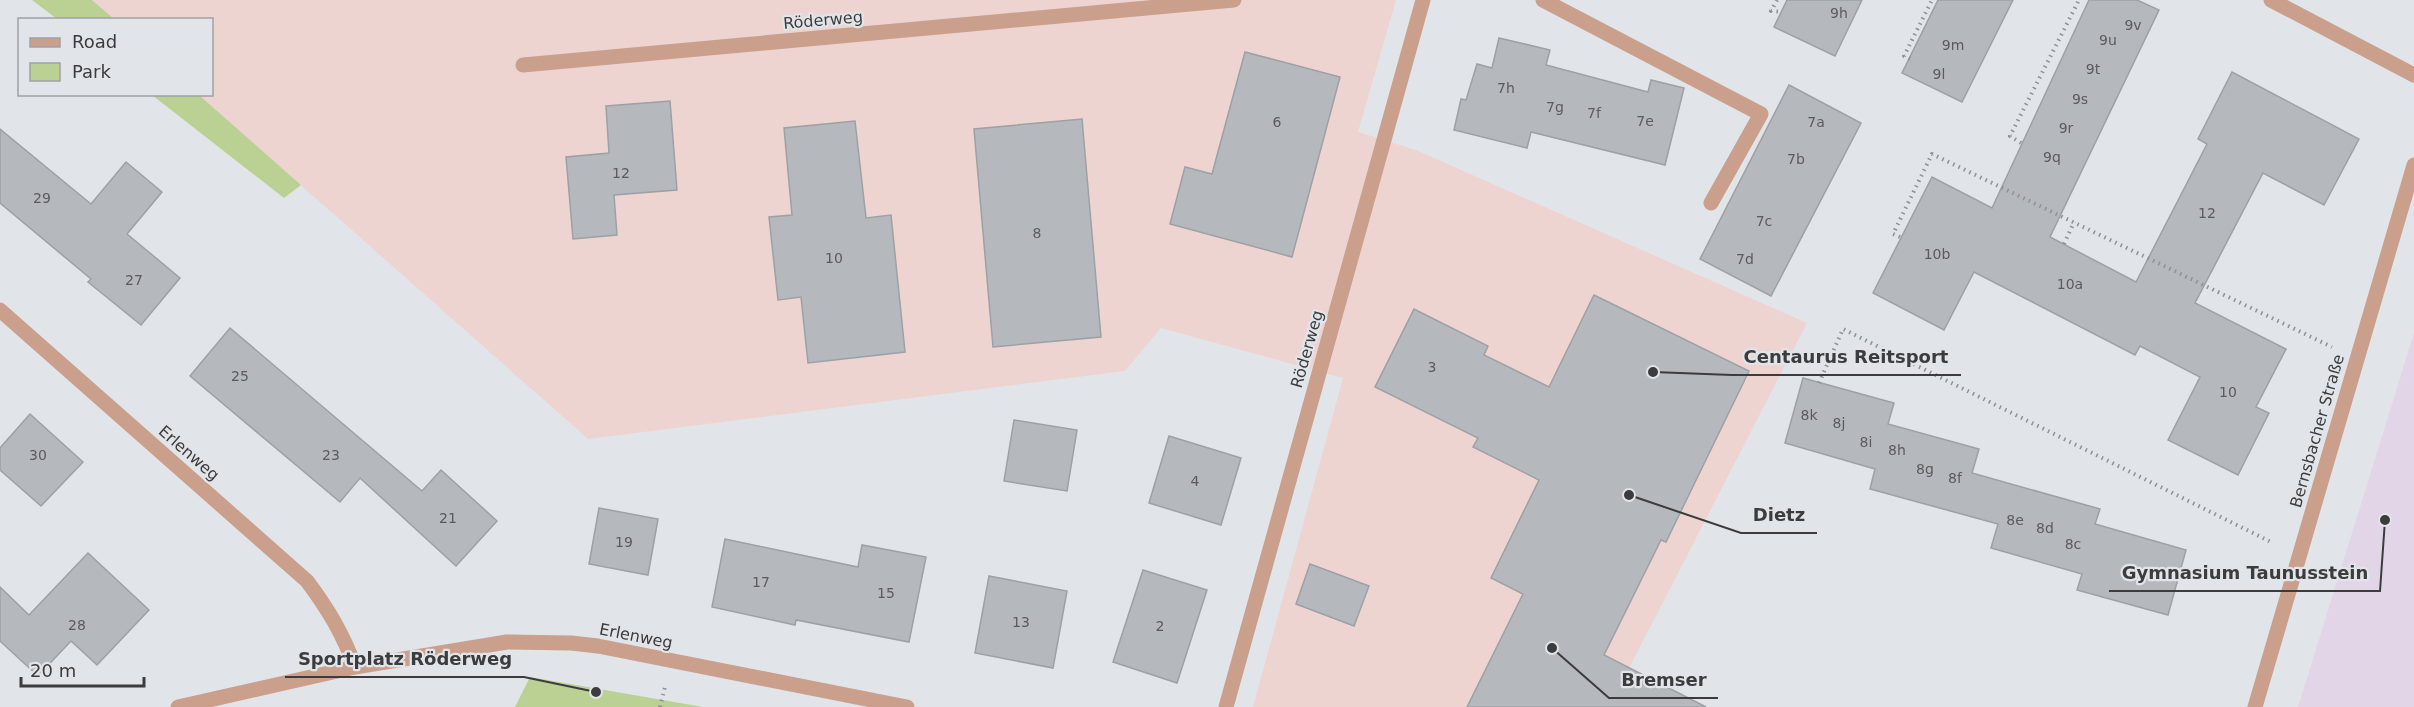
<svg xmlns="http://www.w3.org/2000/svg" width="2414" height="707" font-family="'DejaVu Sans',sans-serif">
  <rect width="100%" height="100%" fill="#e1e5e9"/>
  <!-- commercial -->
  <polygon fill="#eed4d1" points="92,0 1396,0 1358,132 1416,150 1807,323 1609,707 1253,707 1343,378 1161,328 1125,371 588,439 199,95 212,94 212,20 114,19"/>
  <!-- education -->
  <polygon fill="#e3d5e8" points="2414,333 2414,707 2298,707"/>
  <!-- green -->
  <g fill="#bbd194">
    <polygon points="32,0 92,0 114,19 57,19"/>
    <polygon points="152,95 199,95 301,185 284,198"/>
    <polygon points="530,677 703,707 515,707"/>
  </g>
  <!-- building -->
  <g fill="#b5b8bd" stroke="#9da0a4" stroke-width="1.5">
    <polygon points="1787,0 1862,0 1835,56 1774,27"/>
    <polygon points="1938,0 2013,0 1962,102 1902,73"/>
    <polygon points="2089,0 2137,0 2159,10 2050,237 2136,282 2207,144 2198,139 2232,72 2359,139 2324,205 2263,173 2195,303 2286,349 2256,407 2269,413 2238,475 2168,440 2200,377 2140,346 2135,355 1974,272 1944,330 1873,293 1932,177 1992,208"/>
    <polygon points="1499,38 1550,50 1546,65 1648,92 1651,80 1684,88 1665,165 1531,132 1527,148 1454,130 1461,99 1466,100 1477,64 1492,68"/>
    <polygon points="1245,52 1340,77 1292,257 1170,224 1185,167 1212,174"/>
    <polygon points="1789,85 1861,123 1771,296 1700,259"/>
    <polygon points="670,101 677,190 614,195 617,235 573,239 566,157 609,153 606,106"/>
    <polygon points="1082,119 1101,337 993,347 974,129"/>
    <polygon points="855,121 866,218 891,215 905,352 808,363 801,297 778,300 769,217 792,215 784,128"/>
    <polygon points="0,129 91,204 126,162 162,192 127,234 180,278 141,325 88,282 91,279 0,203"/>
    <polygon points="1594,295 1749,371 1666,542 1661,540 1604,655 1706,707 1467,707 1523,594 1491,578 1539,480 1473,447 1478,438 1375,387 1414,309 1488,346 1484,355 1549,387"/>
    <polygon points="230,328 422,491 441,470 497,521 456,566 360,478 340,502 190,376"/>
    <polygon points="1803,378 1894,403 1888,424 1979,449 1972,473 2100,509 2095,524 2186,550 2168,615 2077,590 2082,574 1991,548 1998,524 1870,489 1875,469 1785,443"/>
    <polygon points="30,414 83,462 41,506 0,470 0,448"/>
    <polygon points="1014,420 1077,430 1067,491 1004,481"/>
    <polygon points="1169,436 1241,458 1221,525 1149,503"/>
    <polygon points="599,508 658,519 648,575 589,564"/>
    <polygon points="725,539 858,567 862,545 926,557 909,642 796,620 795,625 712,607"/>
    <polygon points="88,553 149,610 97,665 71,641 38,676 0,641 0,587 29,615"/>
    <polygon points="1310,564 1369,586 1354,626 1296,604"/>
    <polygon points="1143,570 1207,590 1177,683 1113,662"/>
    <polygon points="989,576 1067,591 1053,668 975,653"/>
  </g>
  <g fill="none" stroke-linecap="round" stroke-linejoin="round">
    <!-- path -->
    <g stroke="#8f9194" stroke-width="4" stroke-dasharray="1.5 4.5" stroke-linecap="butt">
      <polyline points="1777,0 1771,11 1782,12"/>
      <polyline points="1910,59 1904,56 1932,0"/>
      <polyline points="2021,143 2010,136 2079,0"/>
      <polyline points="1900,237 1893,234 1932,154 2332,347"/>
      <polyline points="2064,244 2074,222"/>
      <polyline points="1819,383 1843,329 2273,543"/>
      <polyline points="660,707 665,687"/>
    </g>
    <!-- service -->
    <g stroke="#ca9f8c" stroke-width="15">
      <polyline points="1543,0 1761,114 1711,203"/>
      <polyline points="2271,0 2414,75"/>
    </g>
    <!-- minor -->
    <g stroke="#ca9f8c" stroke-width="15">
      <polyline points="523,65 1234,0"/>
      <path d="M0,310L307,581C328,609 343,634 355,667"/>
      <polyline points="178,707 355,667 507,642 571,643 598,646 907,707"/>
      <polyline points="1226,707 1423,0"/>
      <polyline points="2255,707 2414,165"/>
    </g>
  </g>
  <g text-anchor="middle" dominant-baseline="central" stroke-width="4.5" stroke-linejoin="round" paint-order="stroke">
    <!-- number labels -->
    <g font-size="14" fill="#5a5b5e">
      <text x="1839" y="13">9h</text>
      <text x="2133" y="25">9v</text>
      <text x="2108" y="40">9u</text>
      <text x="1953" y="45">9m</text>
      <text x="2093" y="69">9t</text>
      <text x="1939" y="74">9l</text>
      <text x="1506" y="88">7h</text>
      <text x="2080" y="99">9s</text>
      <text x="1555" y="107">7g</text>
      <text x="1594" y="113">7f</text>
      <text x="1645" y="121">7e</text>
      <text x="1277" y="122">6</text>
      <text x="1816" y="122">7a</text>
      <text x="2066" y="128">9r</text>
      <text x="2052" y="157">9q</text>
      <text x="1796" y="159">7b</text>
      <text x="621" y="173">12</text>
      <text x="42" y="198">29</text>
      <text x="2207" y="213">12</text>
      <text x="1764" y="221">7c</text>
      <text x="1037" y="233">8</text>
      <text x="1937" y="254">10b</text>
      <text x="834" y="258">10</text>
      <text x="1745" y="259">7d</text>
      <text x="134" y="280">27</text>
      <text x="2070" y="284">10a</text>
      <text x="1432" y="367">3</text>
      <text x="240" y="376">25</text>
      <text x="2228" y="392">10</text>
      <text x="1809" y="415">8k</text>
      <text x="1839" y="423">8j</text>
      <text x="1866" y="442">8i</text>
      <text x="1897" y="450">8h</text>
      <text x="38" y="455">30</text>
      <text x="331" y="455">23</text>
      <text x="1925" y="469">8g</text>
      <text x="1955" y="478">8f</text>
      <text x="1195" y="481">4</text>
      <text x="448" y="518">21</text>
      <text x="2015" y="520">8e</text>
      <text x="2045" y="528">8d</text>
      <text x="624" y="542">19</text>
      <text x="2073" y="544">8c</text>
      <text x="761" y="582">17</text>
      <text x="886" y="593">15</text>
      <text x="1021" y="622">13</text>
      <text x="77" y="625">28</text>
      <text x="1160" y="626">2</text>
    </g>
    <!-- street labels -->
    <g font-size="16" fill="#3b3c3e" stroke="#e1e5e9">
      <text transform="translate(823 20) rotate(-5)">Röderweg</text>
      <text transform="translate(1307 349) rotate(-74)">Röderweg</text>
      <text transform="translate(2317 431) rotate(-74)">Bernsbacher Straße</text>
      <text transform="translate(189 453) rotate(41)">Erlenweg</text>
      <text transform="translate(636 636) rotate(11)">Erlenweg</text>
    </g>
  </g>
  <!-- callouts -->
  <path fill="none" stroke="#3b3c3e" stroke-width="2" d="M1653 372L1732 375H1961M1629 495L1741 533H1817M2385 520L2380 591H2109M596 692L524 677H285M1552 648L1609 698H1718"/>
  <g fill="#3b3c3e" stroke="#e1e5e9" stroke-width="2">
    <circle cx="1653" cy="372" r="6"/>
    <circle cx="1629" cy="495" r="6"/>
    <circle cx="2385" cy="520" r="6"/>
    <circle cx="596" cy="692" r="6"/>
    <circle cx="1552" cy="648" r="6"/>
  </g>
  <g font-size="18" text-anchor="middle" font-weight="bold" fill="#3b3c3e" stroke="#e1e5e9" stroke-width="4.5" stroke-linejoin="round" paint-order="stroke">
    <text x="1846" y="363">Centaurus Reitsport</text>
    <text x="1779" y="521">Dietz</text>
    <text x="2245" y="579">Gymnasium Taunusstein</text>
    <text x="405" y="665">Sportplatz Röderweg</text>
    <text x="1664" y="686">Bremser</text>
  </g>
  <!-- legend -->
  <rect x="18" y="18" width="195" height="78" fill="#e1e5e9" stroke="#9fa1a5" stroke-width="1.5"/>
  <rect x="30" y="38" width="30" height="9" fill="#ca9f8c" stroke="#9fa1a5" stroke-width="1.5"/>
  <text x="72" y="48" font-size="18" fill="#3b3c3e">Road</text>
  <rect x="30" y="63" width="30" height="18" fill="#bbd194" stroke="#9fa1a5" stroke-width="1.5"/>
  <text x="72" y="78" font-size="18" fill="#3b3c3e">Park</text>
  <!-- scale -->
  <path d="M21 677v9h123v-9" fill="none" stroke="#3b3c3e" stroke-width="3"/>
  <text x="30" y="677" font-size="18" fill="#3b3c3e" stroke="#e1e5e9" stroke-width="4.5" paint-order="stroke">20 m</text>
</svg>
